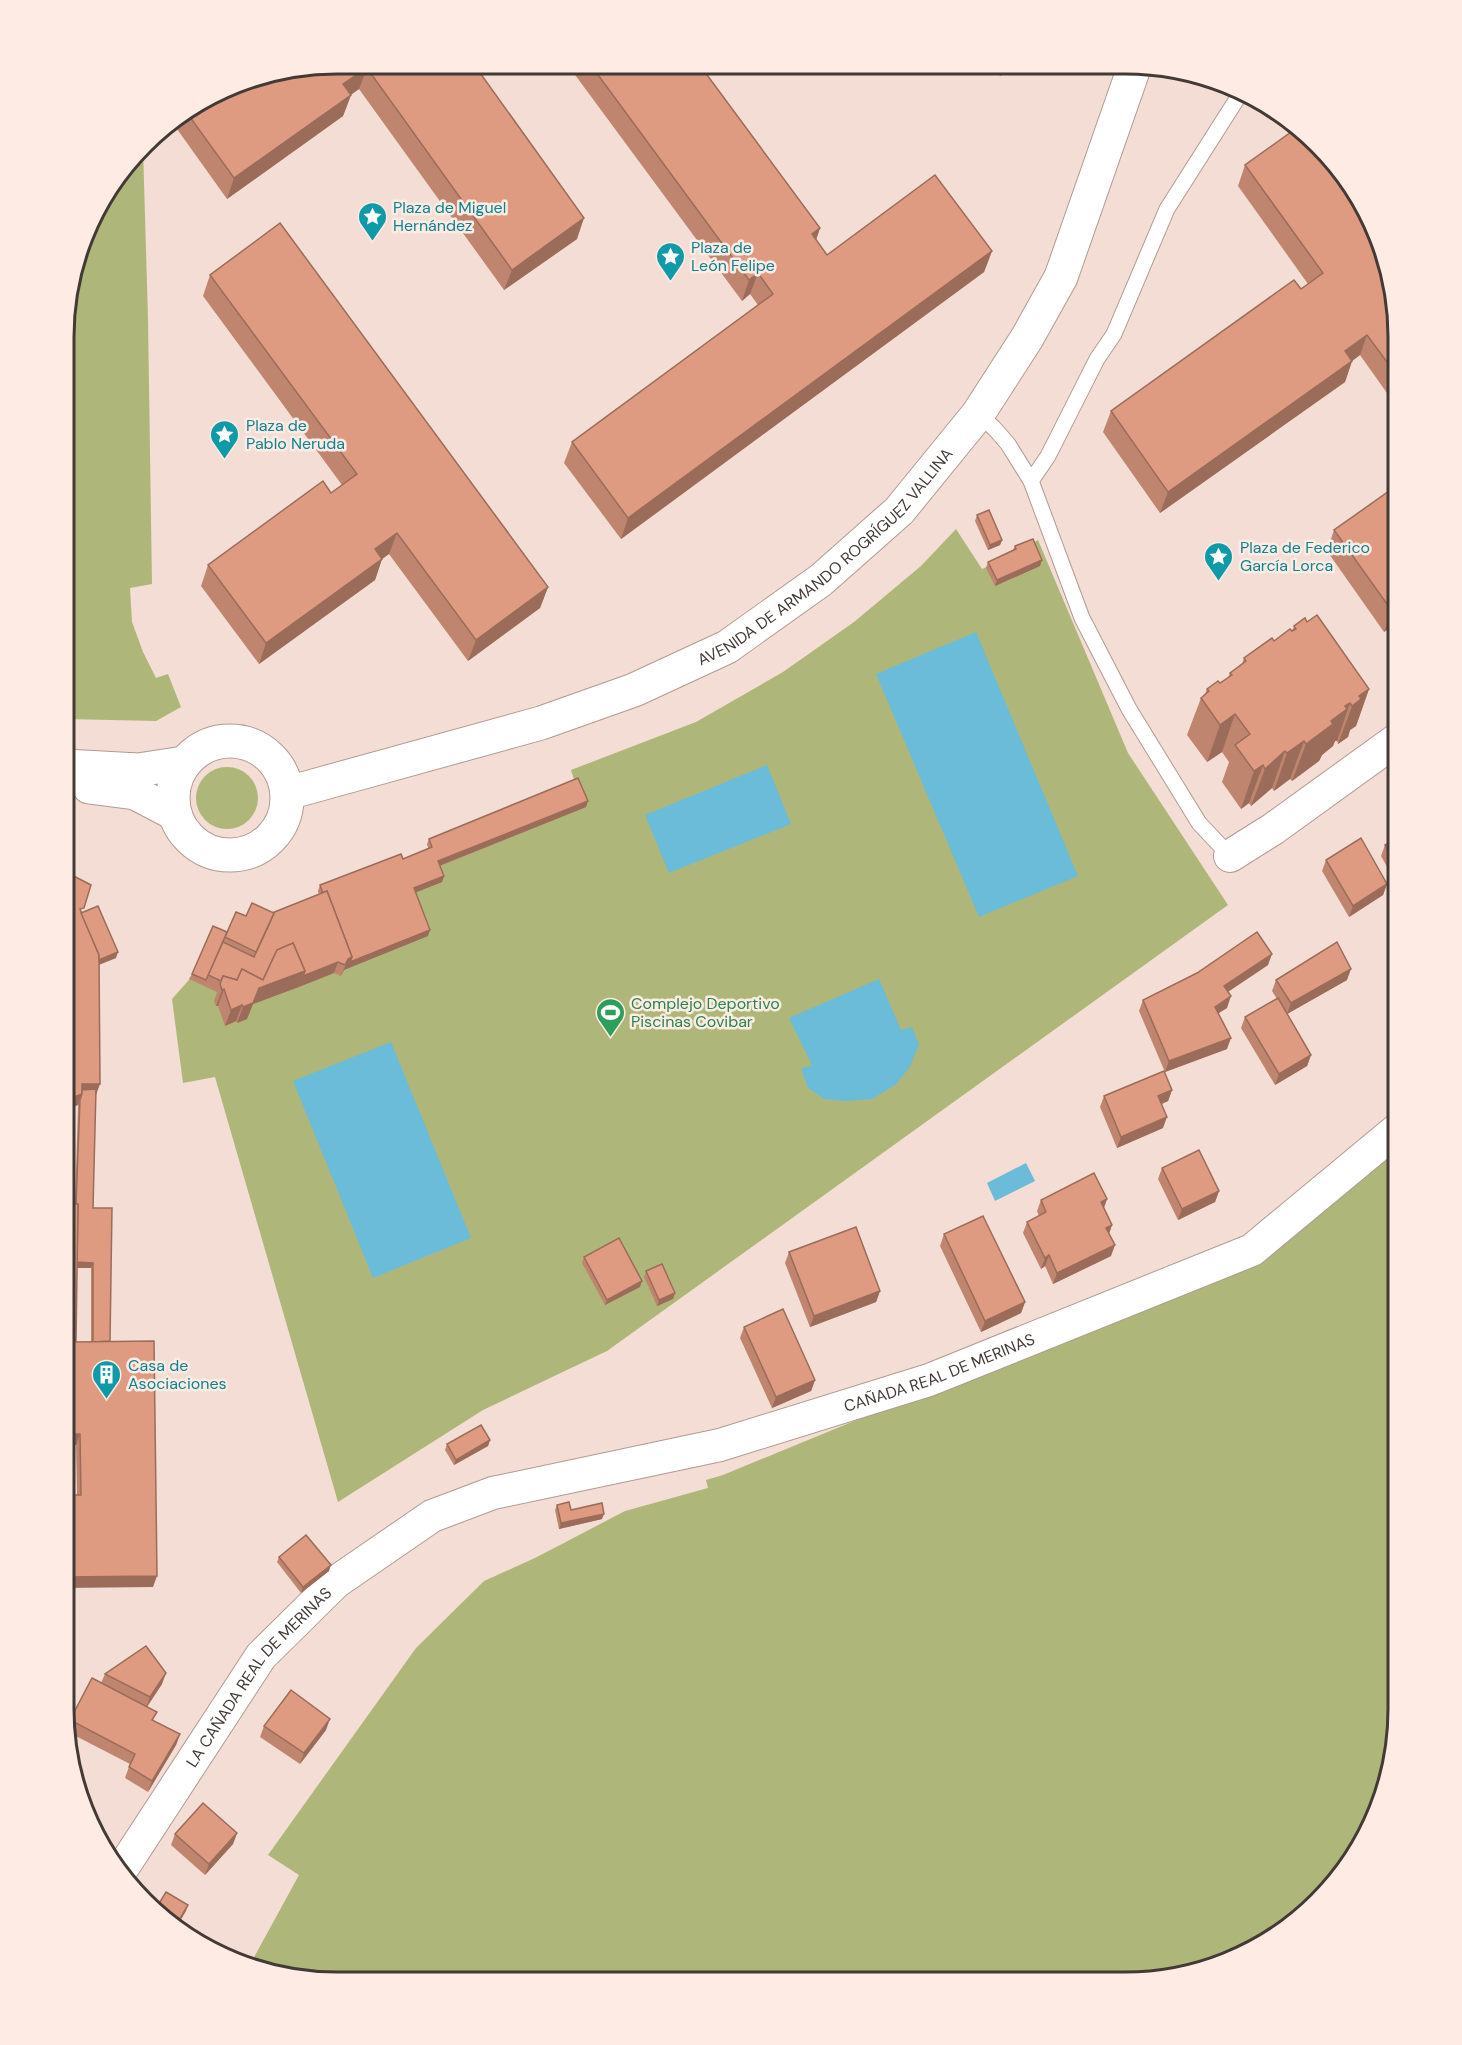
<svg xmlns="http://www.w3.org/2000/svg" width="1462" height="2045" font-family="'DM Sans',sans-serif">
  <rect width="100%" height="100%" fill="#f4ddd4"/>
  <!-- green -->
  <g fill="#aeb779">
    <polygon points="143,147 148,319 152,584 130,588 132,622 143,652 156,678 168,674 181,707 156,721 65,719 65,300 99,200"/>
    <polygon points="956,529 982,569 1013,555 1038,540 1128,753 1228,905 607,1351 483,1410 338,1502 215,1077 183,1083 172,999 226,938 322,902 318,891 399,859 400,864 430,853 427,844 575,783 571,770 696,722 783,672 854,622 921,566"/>
    <circle cx="227" cy="798" r="31"/>
    <polygon points="64,1131 69,1131 70,1207 64,1207"/>
    <polygon points="1399,1147 1398,1727 1384,1797 1353,1861 1306,1914 1246,1954 1126,1982 301,1980 252,1961 299,1875 268,1855 416,1648 484,1581 537,1557 625,1511 708,1488 706,1480 723,1475 1257,1255"/>
  </g>
  <!-- water -->
  <g fill="#6abcd8">
    <polygon points="976,632 1078,876 979,917 876,674"/>
    <polygon points="767,765 791,824 669,873 645,815"/>
    <polygon points="879,979 901,1030 912,1027 919,1045 909,1068 895,1085 872,1099 845,1101 824,1099 808,1088 801,1069 812,1065 789,1018"/>
    <polygon points="391,1042 471,1238 373,1278 293,1081"/>
    <polygon points="1026,1163 1035,1181 995,1201 987,1183"/>
  </g>
  <g fill="none" stroke-linecap="round" stroke-linejoin="round">
    <defs>
      <g id="service">
        <polyline points="978,414 994,428 1008,444 1031,481 1082,618 1129,709 1199,823 1230,856"/>
        <polyline points="1031,481 1048,456 1097,359 1114,334 1167,209 1242,91"/>
      </g>
      <g id="minor">
        <polyline points="1230,856 1273,829 1399,738"/>
        <path id="s1" d="M120,1872L261,1656L336,1582L432,1516L493,1493L720,1445L929,1380L1252,1250L1399,1128"/>
      </g>
      <g id="tertiary">
        <circle cx="230" cy="798" r="57"/>
        <polyline points="65,766 138,770 184,763"/>
        <polyline points="89,787 135,793 175,814"/>
        <path id="s2" d="M288,793L541,723L634,690L727,647L821,580L899,511L978,414L1027,338L1061,277L1135,65"/>
      </g>
    </defs>
    <!-- service casing -->
    <use href="#service" stroke="#b09b92" stroke-width="17"/>
    <!-- minor casing -->
    <use href="#minor" stroke="#b09b92" stroke-width="34"/>
    <!-- tertiary casing -->
    <use href="#tertiary" stroke="#b09b92" stroke-width="35"/>
    <!-- service -->
    <use href="#service" stroke="#fff" stroke-width="15"/>
    <!-- minor -->
    <use href="#minor" stroke="#fff" stroke-width="32"/>
    <!-- tertiary -->
    <use href="#tertiary" stroke="#fff" stroke-width="33"/>
  </g>
  <!-- wall -->
  <g fill="#bf856f" fill-rule="evenodd">
    <polygon points="336,63 473,63 577,239 504,290 359,89 351,95 343,116 227,199 172,122 248,78"/>
    <polygon points="567,64 699,64 820,228 816,240 827,255 992,251 984,272 621,539 564,463 572,442 758,305 750,294 742,301"/>
    <polygon points="992,65 1015,65 1000,76"/>
    <polygon points="1245,165 1399,336 1399,410 1360,355 1352,361 1345,382 1160,513 1103,432 1111,411 1308,284 1238,186"/>
    <polygon points="210,275 548,587 540,608 468,661 389,554 382,559 375,580 259,664 201,586 208,565 331,493 342,485 203,296"/>
    <polygon points="1399,484 1399,621 1384,632 1327,551 1334,530"/>
    <polygon points="977,515 1002,540 1000,545 988,550 975,521"/>
    <polygon points="1015,546 1040,566 995,586 986,568 988,562 1013,550"/>
    <polygon points="1307,622 1369,689 1356,726 1350,730 1348,737 1338,744 1337,741 1335,741 1333,746 1322,755 1319,761 1292,781 1290,779 1274,791 1272,788 1251,806 1249,803 1241,809 1222,782 1229,762 1222,752 1207,762 1187,735 1201,698 1205,694 1207,689 1220,683 1228,678 1230,673 1242,664 1244,658 1292,631 1294,626"/>
    <polygon points="588,801 586,807 440,866 444,876 442,882 416,892 428,936 348,968 344,970 341,976 334,973 253,1004 247,1019 237,1023 236,1021 225,1026 218,1006 216,1006 214,1001 217,992 189,979 192,974 227,932 246,916 272,913 319,894 318,891 320,885 403,859 429,849 427,844 429,839"/>
    <polygon points="1399,837 1399,888 1381,856 1385,845"/>
    <polygon points="1326,860 1387,884 1383,895 1349,917 1322,871"/>
    <path d="M64,871L82,913L116,958L99,965L93,1208L110,1341L153,1587L77,1495L76,1445H63L64,1204H75L78,1105L64,1110ZM77,1268H91V1342H76Z"/>
    <polygon points="1268,965 1228,992 1227,1008 1218,1013 1227,1049 1165,1072 1139,1011 1143,1000"/>
    <polygon points="1276,980 1347,980 1287,1014 1311,1055 1307,1066 1275,1085 1241,1028 1245,1017 1277,999 1272,991"/>
    <polygon points="1172,1090 1168,1101 1162,1104 1163,1128 1117,1148 1100,1107 1104,1096"/>
    <polygon points="1162,1168 1219,1191 1215,1202 1178,1220 1158,1179"/>
    <polygon points="1107,1199 1104,1208 1112,1225 1109,1234 1111,1256 1053,1284 1045,1266 1041,1269 1023,1233 1027,1222 1039,1216 1037,1211 1041,1200"/>
    <polygon points="944,1234 1025,1302 1021,1313 981,1332 940,1246"/>
    <polygon points="789,1252 880,1291 876,1302 810,1327 785,1263"/>
    <polygon points="584,1257 640,1287 605,1305 582,1263"/>
    <polygon points="646,1271 675,1293 673,1299 657,1306 644,1277"/>
    <polygon points="744,1327 815,1380 811,1391 772,1408 740,1338"/>
    <polygon points="490,1440 488,1446 454,1465 445,1450 447,1444"/>
    <polygon points="557,1505 571,1510 602,1519 559,1529 555,1510"/>
    <polygon points="279,1557 329,1571 301,1593 277,1562"/>
    <polygon points="105,1674 162,1684 147,1707 154,1721 180,1734 176,1745 148,1792 125,1778 130,1764 68,1732 67,1728 70,1720 101,1683"/>
    <polygon points="264,1726 326,1730 300,1764 260,1737"/>
    <polygon points="237,1833 233,1844 205,1875 171,1845 175,1834"/>
  </g>
  <!-- shaded-wall -->
  <g fill="#9b6c5a">
    <polygon points="1004,65 1015,65 1000,76"/>
    <polygon points="367,68 359,89 335,105 343,84"/>
    <polygon points="351,95 343,116 227,199 234,178"/>
    <polygon points="584,218 577,239 504,290 512,270"/>
    <polygon points="820,228 813,249 812,234"/>
    <polygon points="992,251 984,272 621,539 628,518"/>
    <polygon points="758,273 750,294 742,301 749,280"/>
    <polygon points="1367,335 1360,355 1352,361 1345,382 1160,513 1168,492 1345,351"/>
    <polygon points="397,533 389,554 382,559 375,580 259,664 266,643 375,549"/>
    <polygon points="1002,540 1000,545 988,550 990,545"/>
    <polygon points="1042,560 1040,566 995,586 997,580"/>
    <polygon points="548,587 540,608 468,661 476,640"/>
    <polygon points="1399,606 1399,621 1384,632 1392,611"/>
    <polygon points="1369,689 1356,726 1350,730 1348,737 1338,744 1352,706 1359,696"/>
    <polygon points="1350,703 1337,741 1335,741 1333,746 1322,755 1319,761 1292,781 1306,744 1345,706"/>
    <polygon points="1235,714 1222,752 1207,762 1220,725"/>
    <polygon points="1304,741 1290,779 1274,791 1287,753"/>
    <polygon points="1285,751 1272,788 1251,806 1265,769"/>
    <polygon points="1263,765 1249,803 1241,809 1254,771"/>
    <polygon points="588,801 586,807 436,867 438,861"/>
    <polygon points="444,876 442,882 412,894 414,888"/>
    <polygon points="1387,884 1383,895 1349,917 1353,906"/>
    <polygon points="430,930 428,936 344,970 341,976 348,959"/>
    <polygon points="118,952 116,958 95,966 97,961"/>
    <polygon points="1272,954 1268,965 1220,997 1224,986"/>
    <polygon points="338,962 334,973 299,987 303,976"/>
    <polygon points="1351,969 1347,980 1287,1014 1291,1003"/>
    <polygon points="305,971 299,987 253,1004 247,1019 237,1023 243,1007 259,988"/>
    <polygon points="224,989 218,1006 216,1006 222,990"/>
    <polygon points="1231,996 1227,1008 1211,1018 1215,1007"/>
    <polygon points="242,1005 236,1021 225,1026 231,1010"/>
    <polygon points="1231,1038 1227,1049 1165,1072 1169,1061"/>
    <polygon points="1311,1055 1307,1066 1275,1085 1279,1074"/>
    <polygon points="82,1084 100,1084 96,1095 81,1095 78,1105 64,1110 64,1101"/>
    <polygon points="1172,1090 1168,1101 1154,1107 1158,1096"/>
    <polygon points="1167,1117 1163,1128 1117,1148 1121,1137"/>
    <polygon points="1219,1191 1215,1202 1178,1220 1182,1209"/>
    <polygon points="1107,1199 1103,1210 1101,1202"/>
    <polygon points="1112,1225 1108,1236 1106,1228"/>
    <polygon points="1115,1245 1111,1256 1053,1284 1057,1273"/>
    <polygon points="1049,1255 1045,1266 1041,1269 1045,1258"/>
    <polygon points="75,1262 93,1263 91,1268 73,1268"/>
    <polygon points="642,1281 640,1287 605,1305 607,1300"/>
    <polygon points="880,1291 876,1302 810,1327 814,1316"/>
    <polygon points="675,1293 673,1299 657,1306 659,1300"/>
    <polygon points="1025,1302 1021,1313 981,1332 985,1321"/>
    <polygon points="815,1380 811,1391 772,1408 776,1397"/>
    <polygon points="63,1434 80,1434 76,1445 63,1445"/>
    <polygon points="490,1440 488,1446 454,1465 456,1460"/>
    <polygon points="604,1514 602,1519 559,1529 561,1523"/>
    <polygon points="331,1565 329,1571 301,1593 303,1587"/>
    <polygon points="157,1576 153,1587 63,1588 63,1577"/>
    <polygon points="166,1673 162,1684 146,1708 150,1697"/>
    <polygon points="330,1719 326,1730 300,1764 304,1753"/>
    <polygon points="180,1734 176,1745 148,1792 152,1781"/>
    <polygon points="237,1833 233,1844 205,1875 209,1864"/>
    <polygon points="188,1905 186,1911 176,1928 175,1927"/>
  </g>
  <!-- building -->
  <g fill="#de9b81" stroke="#9b6c5a" stroke-width="1.5">
    <polygon points="336,63 473,63 584,218 512,270 367,68 343,84 351,95 234,178 187,113 248,78"/>
    <polygon points="590,64 699,64 820,228 812,234 827,255 935,175 992,251 628,518 572,442 773,294 758,273 749,280"/>
    <polygon points="1298,127 1371,216 1399,336 1399,378 1367,335 1345,351 1352,361 1168,492 1111,411 1294,280 1301,289 1323,273 1245,165"/>
    <polygon points="280,223 548,587 476,640 397,533 375,549 382,559 266,643 208,565 323,481 331,493 357,474 210,275"/>
    <polygon points="1399,484 1399,606 1392,611 1334,530"/>
    <polygon points="989,510 1002,540 990,545 977,515"/>
    <polygon points="1033,539 1042,560 997,580 988,562 1016,549 1015,546"/>
    <polygon points="1317,615 1369,689 1359,696 1361,699 1352,706 1350,703 1345,706 1347,709 1331,721 1333,724 1306,744 1304,741 1287,753 1285,751 1265,769 1263,765 1254,771 1235,745 1250,734 1235,714 1220,725 1201,698 1209,691 1207,689 1218,681 1220,683 1232,675 1230,673 1246,661 1244,658 1272,638 1274,641 1290,629 1292,631 1296,629 1294,626 1305,618 1307,622"/>
    <polygon points="578,778 588,801 438,861 444,876 414,888 430,930 350,962 352,957 327,891 323,893 320,885 401,854 403,859 432,847 429,839"/>
    <polygon points="1399,837 1399,870 1385,845"/>
    <polygon points="1361,838 1387,884 1353,906 1326,860"/>
    <polygon points="64,871 91,885 84,908 80,909 99,955 100,1084 82,1084 82,1094 64,1101"/>
    <polygon points="327,891 352,957 348,959 345,965 338,962 303,976 305,971 293,943 277,950 263,980 242,969 237,980 223,976 221,981 208,975 223,942 254,957 272,918 274,913 272,913"/>
    <polygon points="252,903 274,913 256,952 225,937 236,912 246,916"/>
    <polygon points="98,906 118,952 99,960 99,955 81,913"/>
    <polygon points="213,926 227,932 206,980 192,974"/>
    <polygon points="1257,932 1272,954 1224,986 1231,996 1215,1007 1231,1038 1169,1061 1143,1000 1197,973"/>
    <polygon points="1337,942 1351,969 1291,1003 1276,980"/>
    <polygon points="293,943 305,971 259,988 253,1003 243,1007 242,1005 231,1010 224,989 222,990 220,984 223,976 237,980 242,969 263,980 277,950"/>
    <polygon points="1278,998 1311,1055 1279,1074 1245,1017"/>
    <polygon points="1164,1071 1172,1090 1158,1096 1167,1117 1121,1137 1104,1096"/>
    <polygon points="96,1089 93,1208 112,1208 110,1341 93,1342 93,1263 77,1262 78,1204 76,1204 80,1100 82,1094 82,1090"/>
    <polygon points="1199,1150 1219,1191 1182,1209 1162,1168"/>
    <polygon points="1094,1173 1107,1199 1101,1202 1112,1225 1106,1228 1115,1245 1057,1273 1049,1255 1045,1258 1027,1222 1046,1212 1041,1200"/>
    <polygon points="64,1204 78,1204 76,1342 154,1341 157,1576 63,1577 63,1495 81,1495 80,1434 63,1434"/>
    <polygon points="983,1216 1025,1302 985,1321 944,1234"/>
    <polygon points="856,1227 880,1291 814,1316 789,1252"/>
    <polygon points="619,1238 642,1281 607,1300 584,1257"/>
    <polygon points="662,1264 675,1293 659,1300 646,1271"/>
    <polygon points="783,1309 815,1380 776,1397 744,1327"/>
    <polygon points="481,1425 490,1440 456,1460 447,1444"/>
    <polygon points="569,1502 571,1510 602,1503 604,1514 561,1523 557,1505"/>
    <polygon points="306,1535 331,1565 303,1587 279,1557"/>
    <polygon points="146,1646 166,1673 150,1697 105,1674"/>
    <polygon points="92,1678 157,1712 152,1720 180,1734 152,1781 129,1767 135,1754 70,1720"/>
    <polygon points="291,1690 330,1719 304,1753 264,1726"/>
    <polygon points="83,1794 88,1797 85,1802"/>
    <polygon points="203,1803 237,1833 209,1864 175,1834"/>
    <polygon points="166,1892 188,1905 175,1927 155,1910"/>
  </g>
  <!-- icons -->
  <defs>
    <symbol id="sight-pin" viewBox="-11 -11 22 30"><path d="M0 17L-7.5 6A9.5 9.5 0 1 1 7.5 6Z" fill="#0f9aa8" stroke="#feebe4"/><path d="M0-6L1.8-2.2L6-1.7L2.9 1.2L3.7 5.4L0 3.3L-3.7 5.4L-2.9 1.2L-6-1.7L-1.8-2.2Z" fill="#fff"/></symbol>
    <symbol id="stadium-pin" viewBox="-11 -11 22 30"><path d="M0 17L-7.5 6A9.5 9.5 0 1 1 7.5 6Z" fill="#2e9e5b" stroke="#feebe4"/><path d="M0-5a6.5 5 0 1 0 0 10a6.5 5 0 1 0 0-10ZM-3.5-1.8h7v3.6h-7Z" fill="#fff"/></symbol>
    <symbol id="building-pin" viewBox="-11 -11 22 30"><path d="M0 17L-7.5 6A9.5 9.5 0 1 1 7.5 6Z" fill="#0f9aa8" stroke="#feebe4"/><path d="M-4-6H4V6H1V3H-1V6H-4ZM-2.5-4.3h1.7v1.8h-1.7ZM.8-4.3h1.7v1.8H.8ZM-2.5-1h1.7V.8h-1.7ZM.8-1h1.7V.8H.8Z" fill="#fff"/></symbol>
  </defs>
  <g fill-rule="evenodd">
    <use href="#sight-pin" x="356" y="200" width="33" height="45"/>
    <use href="#sight-pin" x="654" y="240" width="33" height="45"/>
    <use href="#sight-pin" x="208" y="418" width="33" height="45"/>
    <use href="#sight-pin" x="1202" y="540" width="33" height="45"/>
    <use href="#stadium-pin" x="594" y="996" width="33" height="45"/>
    <use href="#building-pin" x="90" y="1358" width="33" height="45"/>
  </g>
  <g text-anchor="middle" dominant-baseline="central" stroke-width="5" stroke-linejoin="round" paint-order="stroke">
    <!-- culture labels -->
    <g font-size="16" fill="#0d838f" stroke="#feebe4" text-anchor="start">
      <text x="393" y="207">Plaza de Miguel<tspan x="393" dy="18">Hernández</tspan></text>
      <text x="691" y="247">Plaza de<tspan x="691" dy="18">León Felipe</tspan></text>
      <text x="246" y="425">Plaza de<tspan x="246" dy="18">Pablo Neruda</tspan></text>
      <text x="1240" y="547">Plaza de Federico<tspan x="1240" dy="18">García Lorca</tspan></text>
      <text x="128" y="1365">Casa de<tspan x="128" dy="18">Asociaciones</tspan></text>
    </g>
    <!-- street labels -->
    <g font-size="16" fill="#433a36" stroke="#feebe4">
      <text stroke="none"><textPath href="#s2" startOffset="597">AVENIDA DE ARMANDO ROGRÍGUEZ VALLINA</textPath></text>
      <text stroke="none"><textPath href="#s1" startOffset="1008">CAÑADA REAL DE MERINAS</textPath></text>
      <text stroke="none"><textPath href="#s1" startOffset="240">LA CAÑADA REAL DE MERINAS</textPath></text>
    </g>
    <!-- leisure labels -->
    <g font-size="16" fill="#27864d" stroke="#feebe4" text-anchor="start">
      <text x="631" y="1003">Complejo Deportivo<tspan x="631" dy="18">Piscinas Covibar</tspan></text>
    </g>
  </g>
  <!-- crop -->
  <path d="M0 0H1462V2045H0ZM337 74H1125A263 263 0 0 1 1388 337V1709A263 263 0 0 1 1125 1972H337A263 263 0 0 1 74 1709V337A263 263 0 0 1 337 74Z" fill="#feebe4" fill-rule="evenodd"/>
  <path fill="none" stroke="#433a36" stroke-width="3" d="M337 74H1125A263 263 0 0 1 1388 337V1709A263 263 0 0 1 1125 1972H337A263 263 0 0 1 74 1709V337A263 263 0 0 1 337 74Z"/>
</svg>
